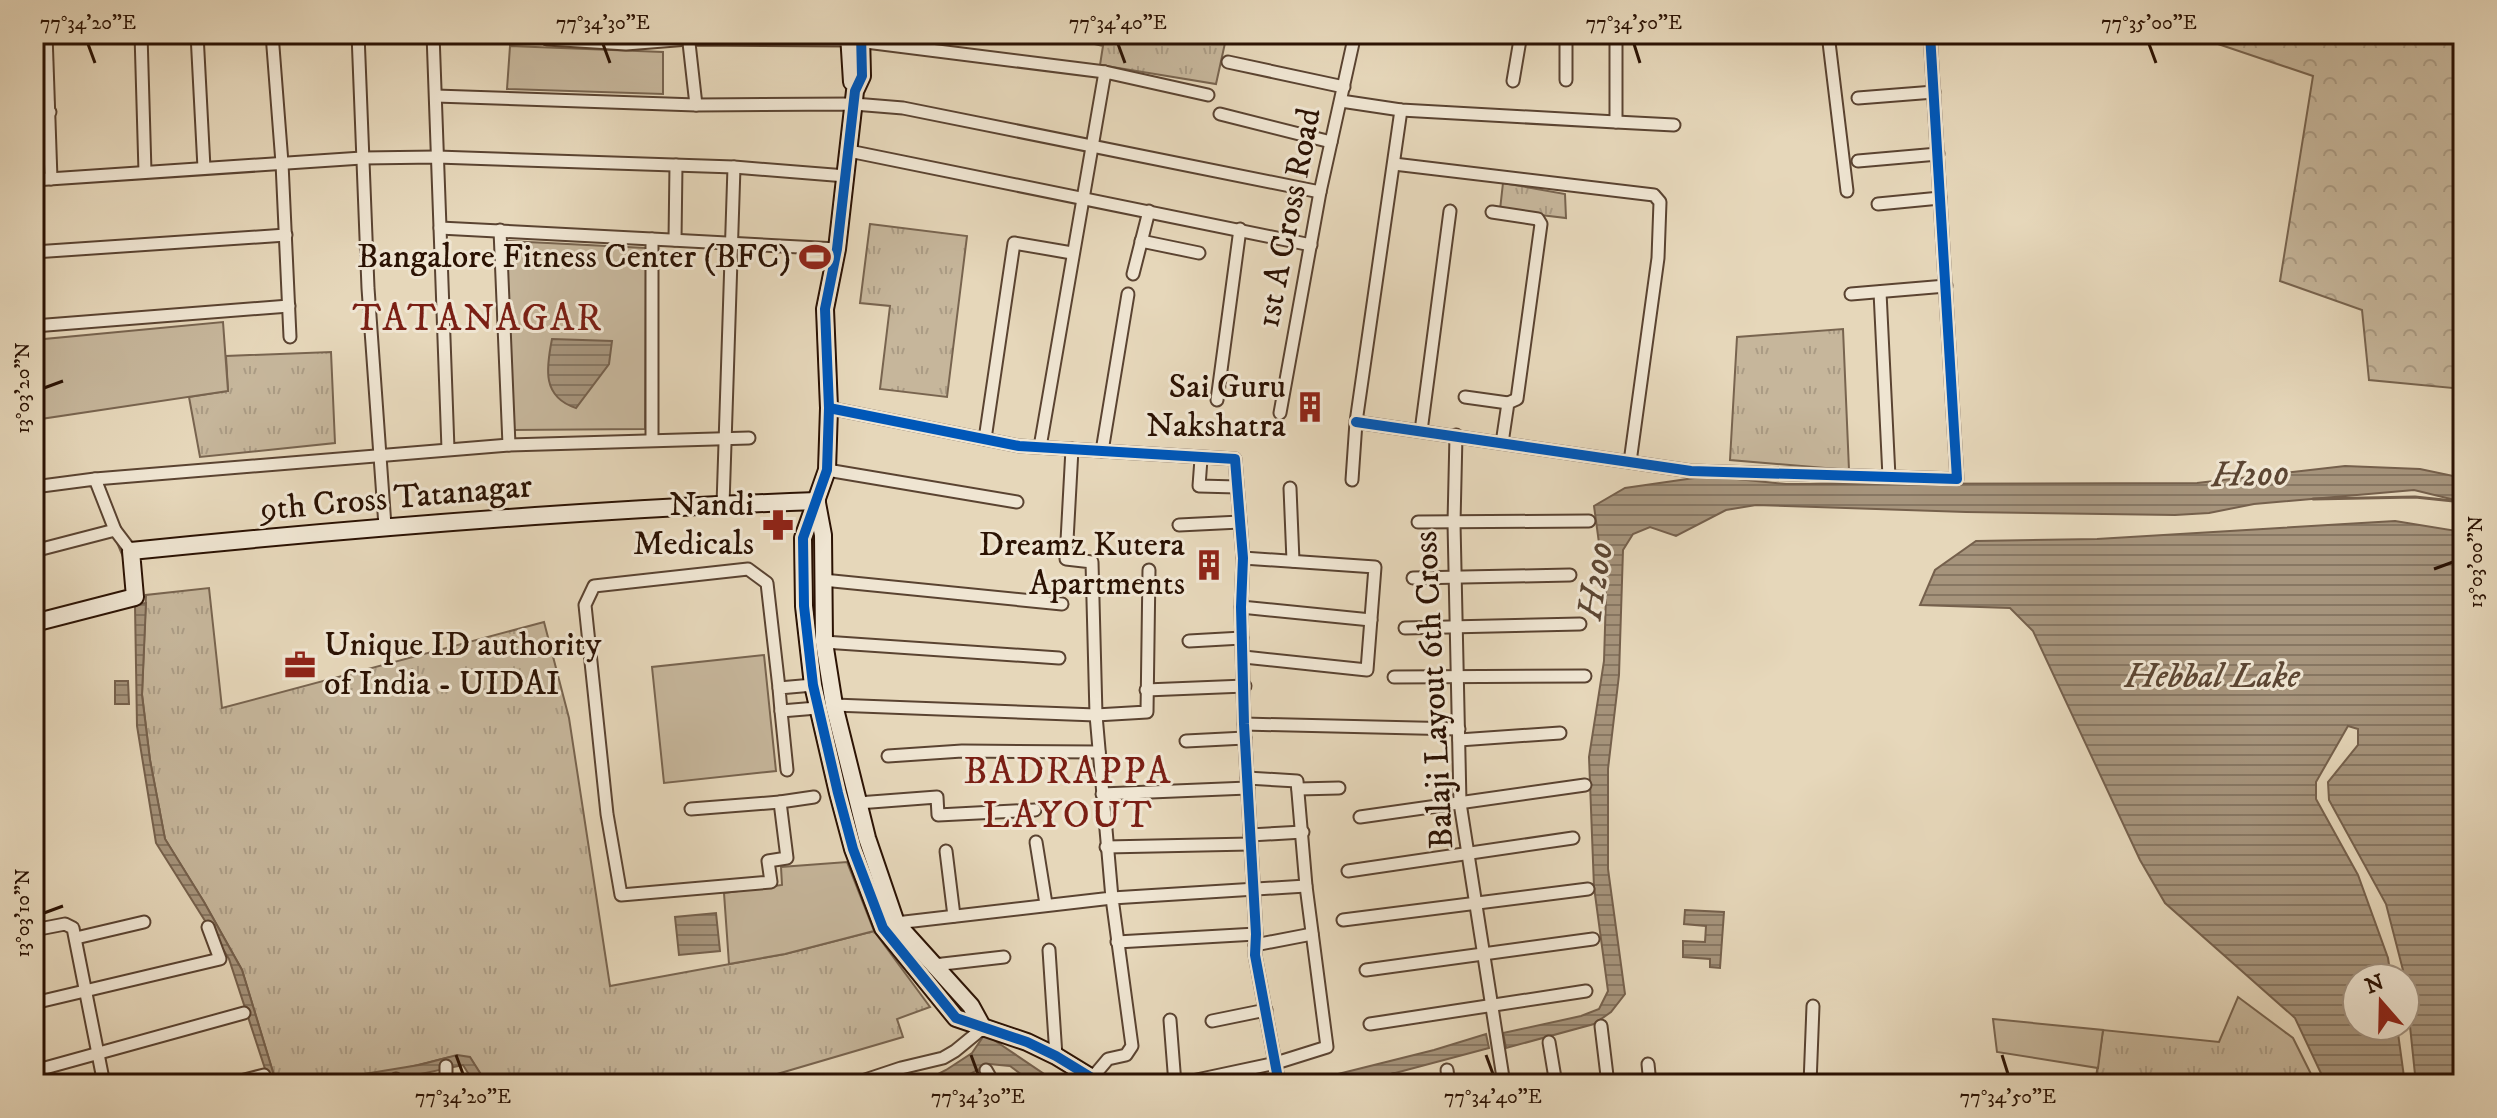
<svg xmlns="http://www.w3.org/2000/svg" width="2497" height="1118" font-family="'IM FELL DW Pica',serif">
  <defs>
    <pattern id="grass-tufts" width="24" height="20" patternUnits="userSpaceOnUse" patternTransform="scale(2)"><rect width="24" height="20" fill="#c6b69b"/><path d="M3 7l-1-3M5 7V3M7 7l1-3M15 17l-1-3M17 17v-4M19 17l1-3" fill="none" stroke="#aa9b84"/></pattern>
    <pattern id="forest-crowns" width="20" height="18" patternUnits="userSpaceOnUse" patternTransform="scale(2)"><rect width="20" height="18" fill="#c6b69b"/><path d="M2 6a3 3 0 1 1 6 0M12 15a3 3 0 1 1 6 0" fill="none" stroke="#aa9b84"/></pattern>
    <pattern id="water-rules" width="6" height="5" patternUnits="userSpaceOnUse" patternTransform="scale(2)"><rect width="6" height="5" fill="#a6947c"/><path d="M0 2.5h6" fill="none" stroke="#877763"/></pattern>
  </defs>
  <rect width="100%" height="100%" fill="#e6d7ba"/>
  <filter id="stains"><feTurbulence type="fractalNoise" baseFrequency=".0025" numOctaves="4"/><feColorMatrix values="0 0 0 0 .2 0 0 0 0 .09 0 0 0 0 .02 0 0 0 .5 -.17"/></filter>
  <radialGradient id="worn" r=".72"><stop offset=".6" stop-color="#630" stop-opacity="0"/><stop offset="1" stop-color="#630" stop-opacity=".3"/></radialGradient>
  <!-- grass -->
  <g fill="url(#grass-tufts)" stroke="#78644f" stroke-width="2">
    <polygon points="1085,34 1227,34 1216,84 1100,65 1103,46 1082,41"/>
    <polygon points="1503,183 1565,194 1566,218 1500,210"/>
    <polygon points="870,224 967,236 947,397 880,389 890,306 860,303"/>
    <polygon points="1843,329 1849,470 1730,460 1737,337"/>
    <polygon points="331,352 335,443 200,457 189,397 228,391 226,356"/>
    <path d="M209,588L222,708L544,622L569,718L610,986L785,954L874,931L930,1007L897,1019L903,1037L767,1077L769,1084H487L470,1058C453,1054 439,1060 422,1064C391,1072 303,1092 276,1082L242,970L204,902L165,839L150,760L142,694L146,595Z"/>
    <polygon points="2238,997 2293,1038 2316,1084 2095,1084 2103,1030 2219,1042"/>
  </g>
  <!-- forest -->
  <polygon fill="url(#forest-crowns)" stroke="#78644f" stroke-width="2" points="2212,34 2463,34 2463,389 2369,380 2362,310 2280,281 2313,76 2212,42"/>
  <!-- green -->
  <g fill="#c6b69b" stroke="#78644f" stroke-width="2">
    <polygon points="510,46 663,52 663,94 507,89"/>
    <polygon points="506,241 646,248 645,429 513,430"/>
    <polygon points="223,322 228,391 34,420 34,340"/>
    <polygon points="764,655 776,771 664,783 652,667"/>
    <polygon points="847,862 874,931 785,954 729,964 724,893 782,885 781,867"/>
    <polygon points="1993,1019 2103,1030 2098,1068 1997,1052"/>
  </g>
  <!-- water -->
  <g fill="url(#water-rules)" stroke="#75604c" stroke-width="2">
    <path d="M552,339L612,341L609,364L576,408C542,397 546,369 552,339Z"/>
    <polygon points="2345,466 2420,469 2463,478 2463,502 2414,490 2254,504 2209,513 2175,515 1966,512 1756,505 1726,510 1676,536 1650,527 1633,534 1623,550 1619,675 1608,769 1608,869 1625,994 1611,1012 1594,1024 1506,1048 1503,1033 1581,1016 1599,1009 1608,991 1594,887 1589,757 1604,661 1606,595 1594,506 1625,488 1708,476 1786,484 2197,483"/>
    <polygon points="2395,521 2463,532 2463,1084 2416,1084 2405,978 2386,904 2329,800 2328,782 2358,745 2358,729 2348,726 2316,782 2316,799 2358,875 2388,958 2391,978 2357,978 2357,1026 2397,1026 2405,1084 2326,1084 2295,1018 2165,903 2140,860 2033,631 2010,608 1920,605 1935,570 1976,541 2097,539"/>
    <polygon points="146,603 142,695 150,760 165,839 204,902 242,970 276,1082 281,1084 270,1084 229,959 156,843 137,726 135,605"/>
    <polygon points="115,681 128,681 129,704 115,704"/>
    <polygon points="1685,910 1724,912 1720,968 1710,967 1710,959 1683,957 1683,941 1705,942 1706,926 1684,924"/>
    <polygon points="716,913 720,951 679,955 675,917"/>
    <polygon points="985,1034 1059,1084 1034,1084 1010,1066 989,1064 951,1084 919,1084 946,1070 972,1053"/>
    <polygon points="1486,1034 1489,1048 1354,1084 1298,1084 1434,1050"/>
    <polygon points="457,1055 470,1057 487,1084 475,1084 463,1065 373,1084 303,1084 419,1065"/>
  </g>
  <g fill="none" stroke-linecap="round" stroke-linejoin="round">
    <!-- stream -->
    <g stroke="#75604c" stroke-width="3">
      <polyline points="34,493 51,490"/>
      <polyline points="2313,499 2415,497 2463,502"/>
      <polyline points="116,539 124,558"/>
    </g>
    <defs>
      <g id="street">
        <polyline points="46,34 51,179"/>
        <polyline points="141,34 145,172"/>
        <polyline points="197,34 204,168"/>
        <polyline points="272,34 282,163 290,337"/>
        <polyline points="358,34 368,288 385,526"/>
        <polyline points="433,34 448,449"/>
        <polyline points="688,34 696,105"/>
        <polyline points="1566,34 1566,80"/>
        <polyline points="1828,34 1847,191"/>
        <polyline points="547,39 626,44 688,39 850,40 1105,72"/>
        <polyline points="1228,62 1344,87"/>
        <polyline points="1513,81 1521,34"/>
        <polyline points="436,96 696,105 854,104 903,108 1320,192"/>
        <polyline points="1858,98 1934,92"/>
        <polyline points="1341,101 1401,110 1616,122 1616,34"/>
        <polyline points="34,113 50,112"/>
        <polyline points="1220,114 1331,142"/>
        <polyline points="1616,122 1674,125"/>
        <polyline points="849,151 1311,245"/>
        <polyline points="1858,161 1938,154"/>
        <polyline points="1394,164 1654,195 1660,202 1658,258 1630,462"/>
        <polyline points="34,180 362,158 437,157 734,167"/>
        <polyline points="1878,204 1940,198"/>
        <polyline points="1492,212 1538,219 1541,224 1517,399 1508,403 1502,443"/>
        <polyline points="440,228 652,239 652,439"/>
        <polyline points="500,230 509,445"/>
        <polyline points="652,239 837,249"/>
        <polyline points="675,240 676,165"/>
        <polyline points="1141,241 1199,253"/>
        <polyline points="34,252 286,235"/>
        <polyline points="1133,274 1149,211"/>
        <polyline points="1880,292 1889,477"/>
        <polyline points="1851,294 1946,286"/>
        <polyline points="34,326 289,306"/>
        <polyline points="1465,397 1508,403"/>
        <polyline points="1217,400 1240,229"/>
        <polyline points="829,408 1019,446 1235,459 1243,558 1241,607 1244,724 1256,934 1255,955 1279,1084"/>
        <polyline points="1280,413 1320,192 1355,34"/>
        <polyline points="1356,422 1691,471 1957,479 1930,34"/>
        <polyline points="1421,431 1450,211"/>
        <polyline points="1456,435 1454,523 1460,803 1504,1084"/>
        <polyline points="985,439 1014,243 1072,253"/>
        <polyline points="1040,447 1105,72 1208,95"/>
        <polyline points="1102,451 1128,294"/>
        <polyline points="1201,459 1199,486 1237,487"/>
        <polyline points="827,470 1017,502"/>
        <polyline points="95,479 509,445 749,438"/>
        <polyline points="1352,480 1356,422 1401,110"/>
        <polyline points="34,487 95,479 115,530"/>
        <polyline points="1290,488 1293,561"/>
        <polyline points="723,505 734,167 846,176"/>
        <polyline points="1418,522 1589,521"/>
        <polyline points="1179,525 1240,522"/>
        <polyline points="34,551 115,530 131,551"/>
        <polyline points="1243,558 1375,567 1367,670 1244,657"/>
        <polyline points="1413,578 1570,575"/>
        <polyline points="823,580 1062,604"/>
        <polyline points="1241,607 1371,620"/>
        <polyline points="1405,628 1580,624"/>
        <polyline points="1189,641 1242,638"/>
        <polyline points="824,642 1059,658"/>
        <polyline points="1394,677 1585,676"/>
        <polyline points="813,685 779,688 781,711 817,708"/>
        <polyline points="779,688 767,583 748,569 594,586 585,605 607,814 621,895 771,882 768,861 787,858 780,802 814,797"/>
        <polyline points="1146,690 1245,686"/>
        <polyline points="834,705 1096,715 1147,712 1149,570"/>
        <polyline points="781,711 787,770"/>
        <polyline points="1244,724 1459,729"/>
        <polyline points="1459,740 1560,733"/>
        <polyline points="1186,741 1245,738"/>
        <polyline points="888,756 962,751 1099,752"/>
        <polyline points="1298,789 1339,788"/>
        <polyline points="1102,794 1248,788"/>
        <polyline points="858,803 937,797 938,815 1035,810"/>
        <polyline points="691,809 780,802"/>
        <polyline points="1360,817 1585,785"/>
        <polyline points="1250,835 1303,832"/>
        <polyline points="1036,842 1046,904"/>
        <polyline points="1106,847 1250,844"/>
        <polyline points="946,851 954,916"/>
        <polyline points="1348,871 1573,838"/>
        <polyline points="1343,920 1588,889"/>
        <polyline points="896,923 1112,898 1096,715 1092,562 1066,559 1072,449"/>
        <polyline points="34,930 65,924 73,928 104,1084"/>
        <polyline points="76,938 144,922"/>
        <polyline points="1117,942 1256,934"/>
        <polyline points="1255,945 1312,934"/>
        <polyline points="1049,950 1056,1056"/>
        <polyline points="934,965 1004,957"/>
        <polyline points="1366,970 1593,939"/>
        <polyline points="34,1003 220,959 208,927"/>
        <polyline points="1170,1020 1175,1084"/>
        <polyline points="1212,1021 1266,1010"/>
        <polyline points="1370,1024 1586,991"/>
        <polyline points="1601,1026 1608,1084"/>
        <polyline points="1549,1042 1556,1084"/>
        <polyline points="1648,1064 1650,1084"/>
        <polyline points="446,1066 446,1084"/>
        <polyline points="986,1070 994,1084"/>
        <polyline points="1447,1070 1449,1084"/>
        <polyline points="34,1071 244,1013"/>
        <polyline points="1092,1078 1108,1059 1126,1055 1132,1046 1112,898 1306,886"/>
        <polyline points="396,1079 396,1084"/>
        <polyline points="1393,1080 1394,1084"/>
        <polyline points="229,1084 264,1075"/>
        <polyline points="853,1084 901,1068 943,1058 955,1051 983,1028"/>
        <polyline points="1178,1084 1276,1063 1327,1047 1306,886 1297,781 1247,778"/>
        <polyline points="1810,1084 1813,1006"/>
      </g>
      <g id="secondary">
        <polyline points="849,34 852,82"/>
        <polyline points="861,34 862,76 855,91 837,249 825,309 829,408 827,470 803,538 804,606 813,685 838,793 853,849 883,928 956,1018 1027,1042 1056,1056 1092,1078 1097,1084"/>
        <polyline points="817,503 823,535 824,642 834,705 867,838 896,923 971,1006 983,1028"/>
        <path d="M34,623L135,597L131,551C359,528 587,509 817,501"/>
      </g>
    </defs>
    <!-- street casing -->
    <use href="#street" stroke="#5a4331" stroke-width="15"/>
    <!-- secondary casing -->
    <use href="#secondary" stroke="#2b1203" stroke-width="20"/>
    <!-- street -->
    <use href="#street" stroke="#efe5d2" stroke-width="11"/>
    <!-- secondary -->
    <use href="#secondary" stroke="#efe5d2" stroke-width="16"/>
    <defs>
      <g id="cycleway">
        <polyline points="861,34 862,76 855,91 837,249 825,309 829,408 827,470 803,538 804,606 813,685 838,793 853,849 883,928 956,1018 1027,1042 1056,1056 1092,1078 1097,1084"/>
        <polyline points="829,408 1019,446 1235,459 1243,558 1241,607 1244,724 1256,934 1255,955 1279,1084"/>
        <polyline points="1356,422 1691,471 1957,479 1930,34"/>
      </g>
    </defs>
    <!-- cycleway casing -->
    <use href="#cycleway" stroke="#efe5d2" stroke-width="15"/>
    <!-- cycleway -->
    <use href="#cycleway" stroke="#0057b8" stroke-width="10"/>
  </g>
  <!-- ticks -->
  <path fill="none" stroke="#2b1203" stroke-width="3" d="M88,44L95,63M603,44L610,63M1118,44L1125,63M1634,44L1640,63M2149,44L2156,63M44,388L63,381M2434,569L2453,562M44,913L63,906M456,1055L463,1074M971,1055L978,1074M1486,1055L1493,1074M2002,1055L2008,1074"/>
  <!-- icons -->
  <defs>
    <symbol id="stadium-bare" viewBox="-9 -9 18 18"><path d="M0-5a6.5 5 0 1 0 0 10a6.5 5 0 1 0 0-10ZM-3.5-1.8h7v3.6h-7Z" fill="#8f2418" stroke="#efe5d2" stroke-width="2.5" paint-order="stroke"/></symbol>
    <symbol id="building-bare" viewBox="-9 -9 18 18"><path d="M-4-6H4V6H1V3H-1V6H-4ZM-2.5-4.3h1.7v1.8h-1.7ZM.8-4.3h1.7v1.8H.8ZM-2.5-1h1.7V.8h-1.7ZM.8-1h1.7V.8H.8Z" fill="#8f2418" stroke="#efe5d2" stroke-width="2.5" paint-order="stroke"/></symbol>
    <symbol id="pharmacy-bare" viewBox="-9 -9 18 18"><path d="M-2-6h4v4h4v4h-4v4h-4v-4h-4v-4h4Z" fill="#8f2418" stroke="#efe5d2" stroke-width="2.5" paint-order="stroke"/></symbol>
    <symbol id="office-bare" viewBox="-9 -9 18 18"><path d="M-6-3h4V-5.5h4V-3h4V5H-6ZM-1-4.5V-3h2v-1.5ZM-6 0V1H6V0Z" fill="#8f2418" stroke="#efe5d2" stroke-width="2.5" paint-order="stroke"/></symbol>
  </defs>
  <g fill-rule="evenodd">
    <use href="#stadium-bare" x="793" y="235" width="44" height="44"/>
    <use href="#building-bare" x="1288" y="385" width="44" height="44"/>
    <use href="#pharmacy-bare" x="756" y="503" width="44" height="44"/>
    <use href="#building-bare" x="1187" y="543" width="44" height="44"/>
    <use href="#office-bare" x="278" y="643" width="44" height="44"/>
  </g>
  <g text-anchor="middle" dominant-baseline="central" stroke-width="6" stroke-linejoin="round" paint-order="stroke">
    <!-- street labels -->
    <g font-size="34" fill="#2b1203" stroke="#efe5d2">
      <text transform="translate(1289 218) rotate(-79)">1st A Cross Road</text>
      <text transform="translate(396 498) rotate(-5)">9th Cross Tatanagar</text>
      <text transform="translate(1434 690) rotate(-93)">Balaji Layout 6th Cross</text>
    </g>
    <!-- poi labels -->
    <g font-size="34" fill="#2b1203" stroke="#efe5d2" text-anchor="end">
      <text x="791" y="257">Bangalore Fitness Center (BFC)</text>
      <text x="1286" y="387">Sai Guru<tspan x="1286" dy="39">Nakshatra</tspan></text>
      <text x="754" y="505">Nandi<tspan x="754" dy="39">Medicals</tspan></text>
      <text x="1185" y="545">Dreamz Kutera<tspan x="1185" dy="39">Apartments</tspan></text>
      <text x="324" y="645" text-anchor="start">Unique ID authority<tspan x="324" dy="39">of India - UIDAI</tspan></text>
    </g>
    <!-- water labels -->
    <g font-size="36" font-style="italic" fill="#5c4633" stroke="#efe5d2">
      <text transform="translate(2250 475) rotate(-1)">H200</text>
      <text transform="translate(1596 581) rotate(-81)">H200</text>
      <text x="2212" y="676">Hebbal Lake</text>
    </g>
    <!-- quarter labels -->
    <g font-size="38" letter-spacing="2" fill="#7a1f14" stroke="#efe5d2">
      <text x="478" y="319">TATANAGAR</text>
      <text x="1068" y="772">BADRAPPA<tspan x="1068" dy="44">LAYOUT</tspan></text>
    </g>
  </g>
  <!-- margin -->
  <rect width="2497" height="1118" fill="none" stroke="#e6d7ba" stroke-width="88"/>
  <!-- north arrow -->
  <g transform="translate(2381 1002) rotate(340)"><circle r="38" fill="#efe5d2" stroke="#a1917f" stroke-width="2"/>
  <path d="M0-6L14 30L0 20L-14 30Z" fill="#8f2418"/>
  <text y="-12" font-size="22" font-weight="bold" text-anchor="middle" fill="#2b1203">N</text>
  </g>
  <rect x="44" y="44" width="2409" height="1030" fill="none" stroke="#2b1203" stroke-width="3"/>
  <g font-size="20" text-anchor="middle" fill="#2b1203">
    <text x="88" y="29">77°34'20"E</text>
    <text x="603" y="29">77°34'30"E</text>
    <text x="1118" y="29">77°34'40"E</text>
    <text x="1634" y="29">77°34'50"E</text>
    <text x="2149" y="29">77°35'00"E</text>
    <text transform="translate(22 388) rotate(-90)" y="7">13°03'20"N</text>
    <text transform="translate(2475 562) rotate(-90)" y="7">13°03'00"N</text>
    <text transform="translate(22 913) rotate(-90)" y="7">13°03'10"N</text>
    <text x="463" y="1103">77°34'20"E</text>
    <text x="978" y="1103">77°34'30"E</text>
    <text x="1493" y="1103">77°34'40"E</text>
    <text x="2008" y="1103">77°34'50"E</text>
  </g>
  <rect width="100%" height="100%" filter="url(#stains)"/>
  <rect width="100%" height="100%" fill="url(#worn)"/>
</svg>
